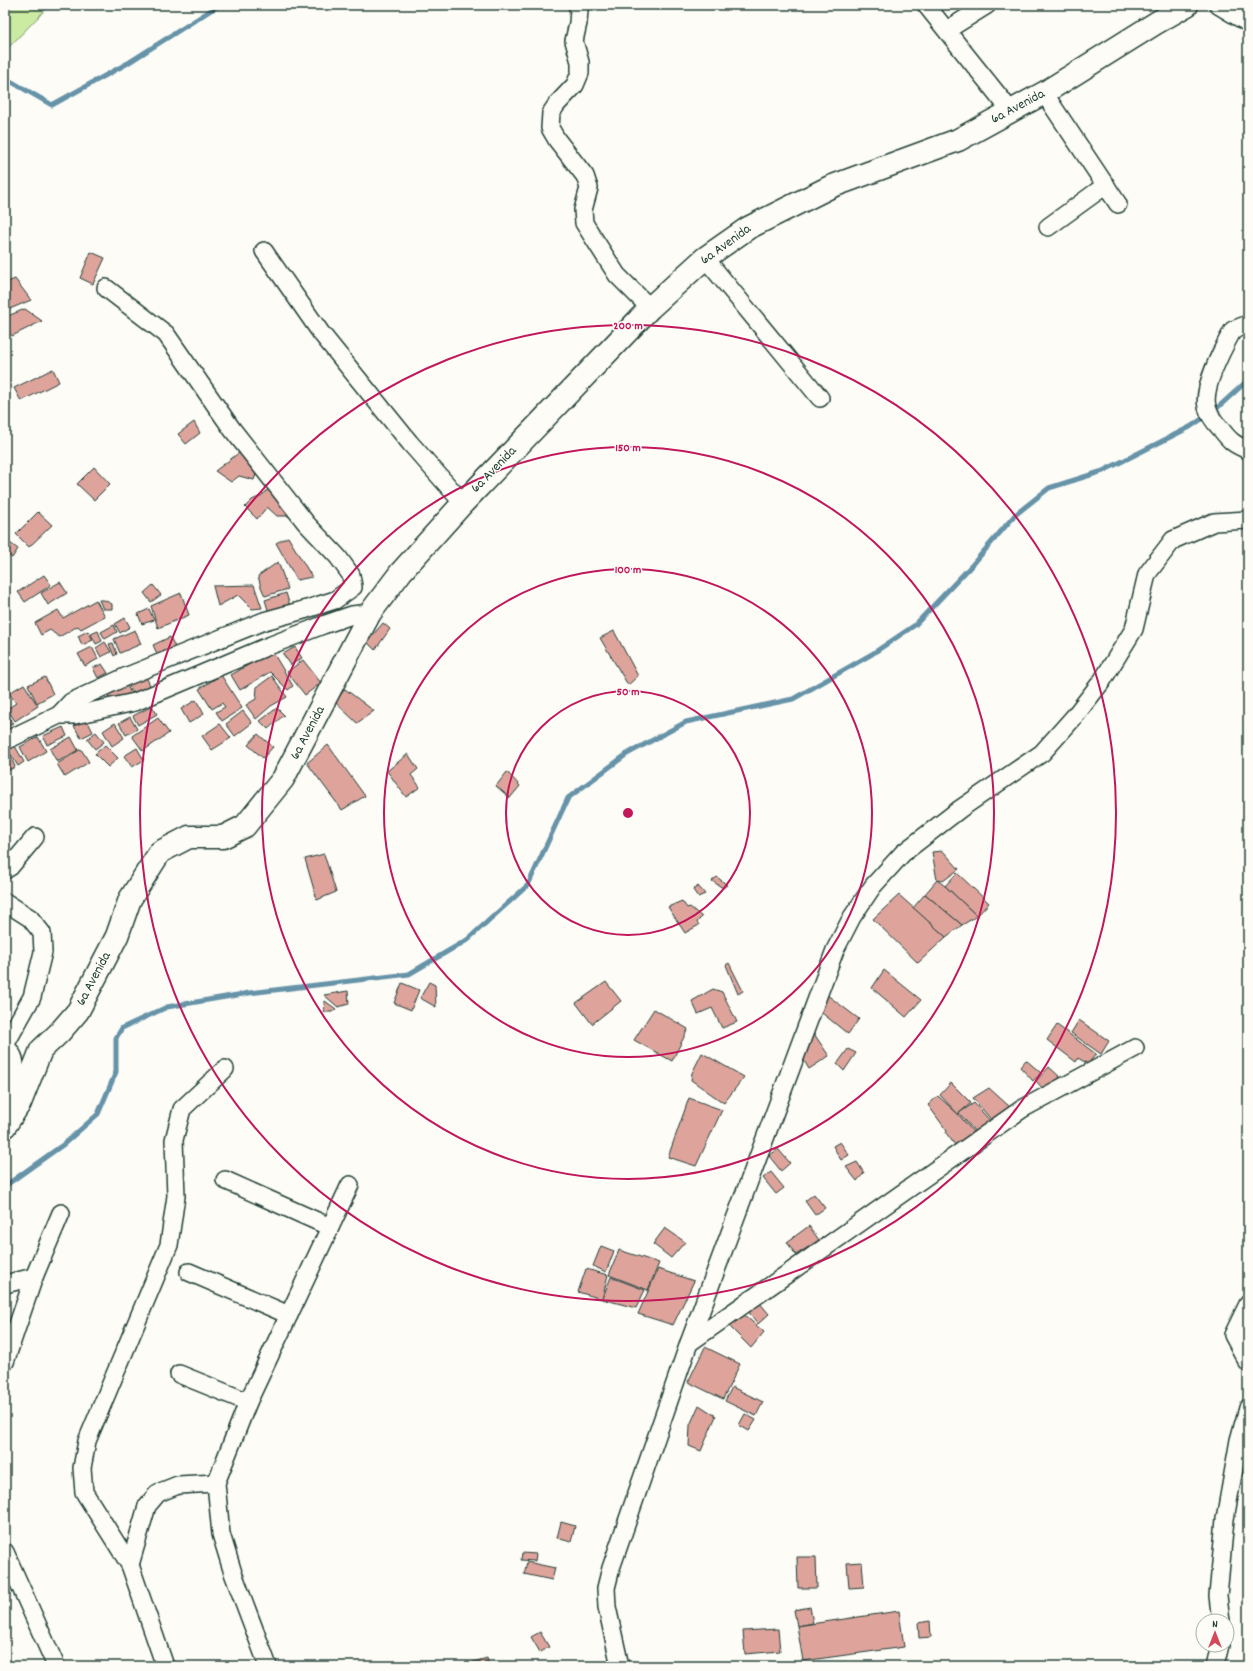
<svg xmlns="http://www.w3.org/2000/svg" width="1253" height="1671" font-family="Dekko,sans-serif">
  <rect width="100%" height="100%" fill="#fdfcf7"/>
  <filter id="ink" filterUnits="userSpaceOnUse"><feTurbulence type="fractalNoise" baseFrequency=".025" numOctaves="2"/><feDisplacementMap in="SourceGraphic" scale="8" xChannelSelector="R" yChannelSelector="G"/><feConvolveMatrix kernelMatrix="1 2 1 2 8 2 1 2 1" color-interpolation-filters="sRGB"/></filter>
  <g filter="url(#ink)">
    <!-- green -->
    <polygon fill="#cbeba3" stroke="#75946c" points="5,5 50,5 5,51"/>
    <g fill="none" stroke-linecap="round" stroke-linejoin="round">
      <!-- stream -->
      <g stroke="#6693a8" stroke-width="5">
        <polyline points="5,78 52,105 128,63 219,5"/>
        <polyline points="5,1186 64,1144 98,1114 116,1072 116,1038 122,1028 167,1007 249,993 409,974 467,940 528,885 568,798 627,754 686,722 793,699 872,654 915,625 973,564 1015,515 1049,488 1103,471 1190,427 1215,410 1248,380"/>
      </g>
    </g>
    <!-- building -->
    <g fill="#dea49c" stroke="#1f3d34">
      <polygon points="91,252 105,258 93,284 80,278"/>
      <polygon points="15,279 31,300 5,311 5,283"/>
      <polygon points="25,309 42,321 12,336 5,327 5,317"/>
      <polygon points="53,369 59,382 21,401 14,388"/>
      <polygon points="194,422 200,433 186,444 178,434"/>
      <polygon points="240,452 257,471 254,480 239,476 231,482 215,471"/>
      <polygon points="94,467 110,484 94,500 77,484"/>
      <polygon points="272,486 290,516 277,516 267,507 257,519 245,507 252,500 261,496"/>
      <polygon points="38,512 52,525 29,547 16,534"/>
      <polygon points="288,537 312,577 297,580 276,543"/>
      <polygon points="6,540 18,549 12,558 5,553"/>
      <polygon points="278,562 288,589 265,596 261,587 258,576"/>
      <polygon points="44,575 51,585 25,602 18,592"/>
      <polygon points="60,582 67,593 48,605 41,593"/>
      <polygon points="153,585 161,595 151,602 144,593"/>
      <polygon points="254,585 262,608 252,609 238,595 218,606 213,586"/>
      <polygon points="181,593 189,615 158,628 151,606"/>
      <polygon points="286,593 290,606 269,613 265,600"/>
      <polygon points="96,600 105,616 81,629 78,626 59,637 50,630 41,635 35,623 58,610 63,618"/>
      <polygon points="99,600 104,600 112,604 112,609 103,609"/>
      <polygon points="149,609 154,620 142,624 138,614"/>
      <polygon points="125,618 130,627 120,633 115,624"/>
      <polygon points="383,623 390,629 375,650 367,642"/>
      <polygon points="114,625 117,632 105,639 101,632"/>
      <polygon points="135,630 141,644 120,653 114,639"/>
      <polygon points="88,631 93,640 82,645 78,636"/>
      <polygon points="98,631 102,641 96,644 91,634"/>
      <polygon points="614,631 638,676 628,685 600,638"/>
      <polygon points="170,637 176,649 159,658 153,645"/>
      <polygon points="105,642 111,652 101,657 96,648"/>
      <polygon points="113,643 117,654 114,656 109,644"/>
      <polygon points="92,647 98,659 85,666 78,654"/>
      <polygon points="295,647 302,658 291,665 283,654"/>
      <polygon points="272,651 293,686 288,690 270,672 240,690 231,675"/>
      <polygon points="303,660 321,683 305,695 287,672"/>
      <polygon points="102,664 108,673 98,678 93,668"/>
      <polygon points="145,675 152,689 134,697 128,683"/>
      <polygon points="221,675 242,708 222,721 216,712 225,707 222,703 212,709 199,689"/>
      <polygon points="272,676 287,697 271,706 256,719 246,705 256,699 257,687"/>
      <polygon points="45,677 53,694 37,703 28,685"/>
      <polygon points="24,684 38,706 15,721 7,709 16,703 9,693"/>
      <polygon points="127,685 131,694 110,702 107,693"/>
      <polygon points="345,689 374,711 357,723 335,702"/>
      <polygon points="196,700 204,714 189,723 181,709"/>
      <polygon points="152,706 157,714 138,725 133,716"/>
      <polygon points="277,708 284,715 268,729 260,721"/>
      <polygon points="243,711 252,723 235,736 226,724"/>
      <polygon points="5,712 13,723 5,728"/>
      <polygon points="130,717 137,729 126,735 119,723"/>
      <polygon points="158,718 169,733 143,751 132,736"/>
      <polygon points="87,720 93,732 81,738 74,726"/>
      <polygon points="115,723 124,738 112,746 103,731"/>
      <polygon points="220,724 231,738 212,750 202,736"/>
      <polygon points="63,727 67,736 47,745 43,736"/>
      <polygon points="96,732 104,742 95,749 87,739"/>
      <polygon points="258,734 273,747 263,758 248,745"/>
      <polygon points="38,737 46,751 28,762 20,747"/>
      <polygon points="71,737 78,750 57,762 50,749"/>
      <polygon points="105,745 118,758 108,767 95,754"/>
      <polygon points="328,745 365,796 342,810 307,763"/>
      <polygon points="15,746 24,762 18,766 8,750"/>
      <polygon points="137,748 144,760 132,767 124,756"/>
      <polygon points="81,749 89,762 65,777 57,764"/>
      <polygon points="8,750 15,767 5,772 5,752"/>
      <polygon points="408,754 418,769 411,775 420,787 406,797 387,771"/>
      <polygon points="507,772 520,786 510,798 496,786"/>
      <polygon points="943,851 959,869 943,881 937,880 932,852"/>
      <polygon points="324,854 336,892 317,900 305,859"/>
      <polygon points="957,873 989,903 977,916 945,886"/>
      <polygon points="717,877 727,885 723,888 712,881"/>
      <polygon points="937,880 945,886 977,916 962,925 925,894"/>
      <polygon points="698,886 705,894 698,897 693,890"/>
      <polygon points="925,894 962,925 946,937 913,908"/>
      <polygon points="899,895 946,937 918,963 873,919"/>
      <polygon points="682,901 687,908 690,907 702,917 697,922 699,925 685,933 668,907"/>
      <polygon points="729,963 743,991 738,994 726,965"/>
      <polygon points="884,970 921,1000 906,1017 872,988"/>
      <polygon points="429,982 435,985 436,1007 420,998"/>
      <polygon points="606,982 621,1001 592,1024 576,1003"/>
      <polygon points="402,983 419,990 411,1010 394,1003"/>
      <polygon points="713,989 722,992 737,1022 722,1028 712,1008 698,1014 692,1001"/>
      <polygon points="348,991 349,1004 338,1007 324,995"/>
      <polygon points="822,991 859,1019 848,1034 817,1009"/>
      <polygon points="325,1001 336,1009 332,1012 324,1012"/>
      <polygon points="654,1009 688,1029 672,1061 634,1040"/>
      <polygon points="1079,1020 1109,1041 1101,1054 1071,1033"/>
      <polygon points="1057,1025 1096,1054 1088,1064 1078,1058 1076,1062 1047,1040"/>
      <polygon points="810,1028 829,1056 809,1069 800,1054 809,1045 806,1038"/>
      <polygon points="848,1049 856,1053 844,1071 837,1064"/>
      <polygon points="702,1053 744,1077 724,1103 691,1080 692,1073"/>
      <polygon points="1026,1060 1041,1073 1033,1081 1020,1067"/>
      <polygon points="1049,1067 1060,1077 1045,1091 1036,1081"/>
      <polygon points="951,1083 971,1103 958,1114 940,1095"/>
      <polygon points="989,1088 1010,1107 993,1122 973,1098"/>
      <polygon points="938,1096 958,1114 974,1133 955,1145 946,1133 947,1131 928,1105"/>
      <polygon points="689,1098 722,1110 696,1166 668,1157"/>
      <polygon points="974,1103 992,1123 975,1132 959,1113"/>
      <polygon points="840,1142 849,1155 841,1160 833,1146"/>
      <polygon points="778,1149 790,1163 781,1171 769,1156"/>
      <polygon points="857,1162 864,1173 857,1181 846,1167"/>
      <polygon points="771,1172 784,1188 776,1194 763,1178"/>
      <polygon points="814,1194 825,1208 815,1215 805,1201"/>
      <polygon points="809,1226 819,1240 796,1255 787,1242"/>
      <polygon points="665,1228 685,1242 671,1258 653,1244"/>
      <polygon points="601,1246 614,1251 606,1272 593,1266"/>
      <polygon points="619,1250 659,1263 648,1290 609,1275"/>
      <polygon points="586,1269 608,1275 602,1299 578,1292"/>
      <polygon points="658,1269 694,1281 673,1325 638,1314"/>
      <polygon points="611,1277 645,1290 636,1308 602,1299"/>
      <polygon points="759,1302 769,1314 758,1324 748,1311"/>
      <polygon points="743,1314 764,1332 751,1348 727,1324"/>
      <polygon points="705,1347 740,1364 723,1399 688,1382"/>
      <polygon points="732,1387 763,1402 756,1416 725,1401"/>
      <polygon points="699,1405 716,1416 701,1451 689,1446 690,1425"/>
      <polygon points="745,1414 756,1420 749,1431 739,1425"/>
      <polygon points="561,1522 575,1526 571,1542 557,1538"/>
      <polygon points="522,1553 536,1554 535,1561 521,1560"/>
      <polygon points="797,1557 816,1557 817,1588 798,1588"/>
      <polygon points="527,1562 555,1568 552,1580 524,1574"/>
      <polygon points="862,1562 864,1587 849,1588 847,1563"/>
      <polygon points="810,1607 813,1623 797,1626 794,1610"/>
      <polygon points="899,1611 904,1647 803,1661 797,1626"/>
      <polygon points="930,1621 931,1637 919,1638 918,1623"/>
      <polygon points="778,1629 780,1651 745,1654 743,1631"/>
      <polygon points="540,1632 549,1647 540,1652 531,1637"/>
      <polygon points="487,1658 489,1666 460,1666"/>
      <polygon points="308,1662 310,1666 301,1666"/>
    </g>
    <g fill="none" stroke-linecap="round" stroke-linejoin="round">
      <defs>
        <g id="minor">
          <polyline points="577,5 579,10 578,23 574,41 580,62 580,73 575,85 557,104 551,113 550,128 557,140 585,176 589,188 583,210 584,223 617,275 650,308"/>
          <polyline points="926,5 1010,110"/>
          <polyline points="1218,5 1248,23"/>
          <polyline points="947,30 987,5"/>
          <polyline points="1044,93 1118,204"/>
          <polyline points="1048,227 1106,185"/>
          <polyline points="264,251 321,333 410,443 463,503"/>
          <polyline points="705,258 820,398"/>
          <path d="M1248,324L1233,330C1223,348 1202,387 1207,407C1209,414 1215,423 1220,428C1230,441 1233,444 1248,450"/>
          <polyline points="59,715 71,702 125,677 264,621 307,609 335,600 353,587 351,575 338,557 306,523 232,429 166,334 106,288"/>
          <polyline points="5,741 59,715 75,715 135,702 266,647 323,625 352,615 370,613"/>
          <polyline points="5,870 10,867 35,837"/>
          <polyline points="5,902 30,918 42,933 43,952 32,997 5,1045"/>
          <path d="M5,1099C12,1088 17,1072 14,1059C13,1054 8,1049 5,1045"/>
          <polyline points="225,1180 330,1227"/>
          <polyline points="189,1272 289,1315"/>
          <polyline points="5,1284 34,1277"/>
          <polyline points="1248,1304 1233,1335 1248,1363"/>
          <polyline points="689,1343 1022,1109 1135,1048"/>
          <polyline points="5,1362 34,1277 61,1213"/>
          <polyline points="179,1374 248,1402"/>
          <polyline points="5,1552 56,1666"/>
          <polyline points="130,1565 147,1506 158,1493 178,1485 216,1483"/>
          <polyline points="1221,1621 1218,1596 1225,1519 1239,1440 1248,1408"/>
          <polyline points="165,1666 130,1565 84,1492 82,1468 87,1441 169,1245 176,1196 174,1140 182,1109 225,1069"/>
          <polyline points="268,1666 233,1573 221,1534 216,1483 248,1402 350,1185"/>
          <polyline points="620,1666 607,1607 606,1588 611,1568 689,1343 835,950 852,917 873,886 903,853 960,809 1042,753 1074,717 1102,681 1134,629 1147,574 1173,540 1214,522 1248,520"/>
          <polyline points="1215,1666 1220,1645"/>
        </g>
        <polyline id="tertiary" points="5,1126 20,1103 41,1050 59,1033 78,1011 117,936 130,899 160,852 189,837 223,837 245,826 283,779 370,613 401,572 463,503 650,308 705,258 748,228 830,187 958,140 1044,93 1156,23 1187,5"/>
      </defs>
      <!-- minor casing -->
      <use href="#minor" stroke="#1f3d34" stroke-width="20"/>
      <!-- tertiary casing -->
      <use href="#tertiary" stroke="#1f3d34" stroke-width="25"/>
      <!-- minor -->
      <use href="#minor" stroke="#fdfcf7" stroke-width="17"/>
      <!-- tertiary -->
      <use href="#tertiary" stroke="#fdfcf7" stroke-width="22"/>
    </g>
  </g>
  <!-- distance rings -->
  <g fill="none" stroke="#c2185b" stroke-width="2">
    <circle cx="628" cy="813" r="122"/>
    <circle cx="628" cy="813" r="244"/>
    <circle cx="628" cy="813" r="366"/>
    <circle cx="628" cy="813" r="488"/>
  </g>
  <g text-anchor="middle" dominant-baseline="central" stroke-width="3" stroke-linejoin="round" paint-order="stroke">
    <!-- street labels -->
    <g font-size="14" fill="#1f3d34" stroke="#fdfcf7">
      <text transform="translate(1018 107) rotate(-28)">6a Avenida</text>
      <text transform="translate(726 245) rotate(-36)">6a Avenida</text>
      <text transform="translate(494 470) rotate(-46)">6a Avenida</text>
      <text transform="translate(308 733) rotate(-62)">6a Avenida</text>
      <text transform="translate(94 979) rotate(-62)">6a Avenida</text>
    </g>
  </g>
  <circle cx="628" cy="813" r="6" fill="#c2185b" stroke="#fdfcf7" stroke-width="2"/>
  <g font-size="12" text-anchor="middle" font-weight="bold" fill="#c2185b" stroke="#fdfcf7" stroke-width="3" stroke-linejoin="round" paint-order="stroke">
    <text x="628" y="329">200 m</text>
    <text x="628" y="451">150 m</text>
    <text x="628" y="573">100 m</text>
    <text x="628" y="695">50 m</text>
  </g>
  <!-- margin -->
  <rect width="1253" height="1671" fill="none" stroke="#fdfcf7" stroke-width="20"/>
  <rect x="10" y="10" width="1233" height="1651" fill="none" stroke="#1f3d34" stroke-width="1.5" filter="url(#ink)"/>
  <!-- north arrow -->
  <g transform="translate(1215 1633)"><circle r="19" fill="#fdfcf7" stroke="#a4b0a9"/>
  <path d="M0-3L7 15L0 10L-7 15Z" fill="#d1495b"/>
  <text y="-6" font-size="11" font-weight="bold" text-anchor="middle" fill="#1f3d34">N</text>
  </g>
</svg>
